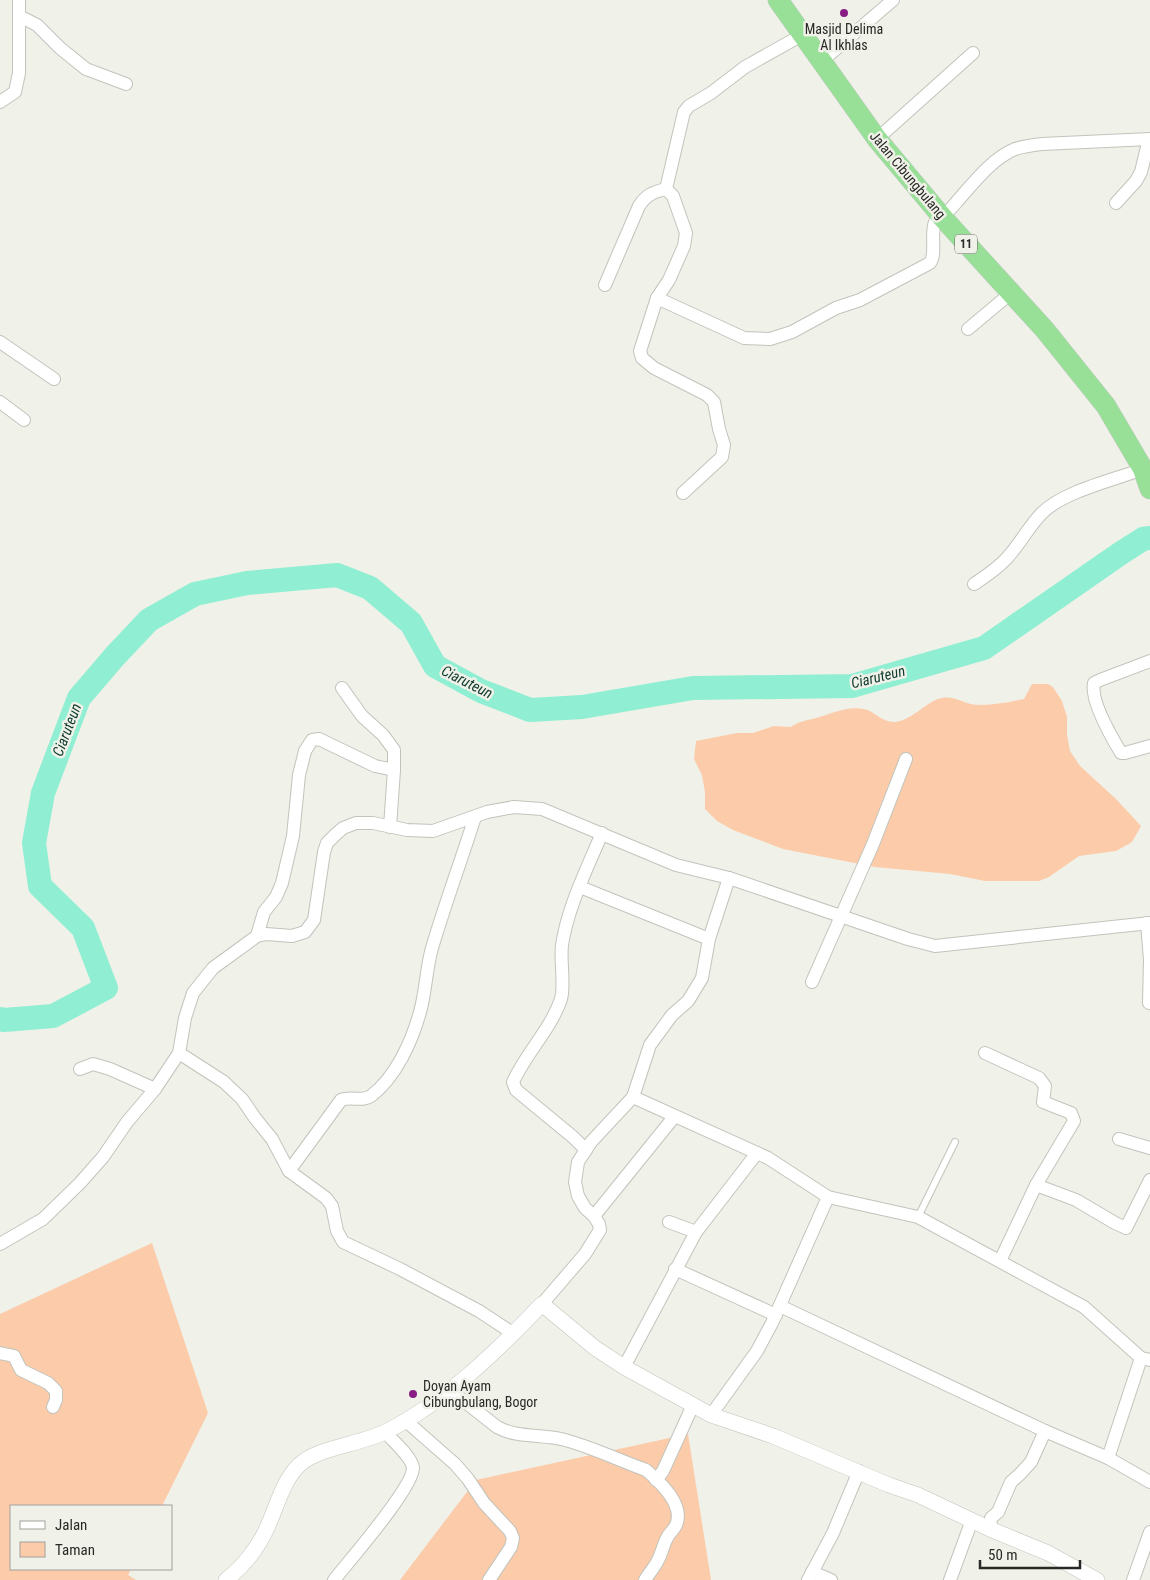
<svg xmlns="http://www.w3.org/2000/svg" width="1150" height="1580" font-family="'Roboto Condensed',sans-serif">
  <rect width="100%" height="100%" fill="#f0f1e9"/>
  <!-- green -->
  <g fill="#fccba9">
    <path d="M1032,684H1048L1053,687L1062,701L1067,717V735L1070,751L1080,766L1116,799L1141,826L1132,842L1116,851L1079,856L1049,877L1039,881H985L950,874L875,867L783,849L733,830L717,821L705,809V792L702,775L694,759L696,741L737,733H753L774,726L791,727C799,721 806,721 816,718C832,714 846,706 864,709C874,711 883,723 895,722C911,721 930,699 942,698C953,696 961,702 971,704C984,707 1011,702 1024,699Z"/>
    <polygon points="152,1243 208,1413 162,1506 11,1506 11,1569 131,1569 128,1575 136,1580 0,1580 0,1314"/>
    <polygon points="688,1434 711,1580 400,1580 476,1480"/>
  </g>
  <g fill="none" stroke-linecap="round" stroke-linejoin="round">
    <!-- river -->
    <polyline stroke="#90efd2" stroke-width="24" points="0,1019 4,1020 53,1016 106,988 83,928 40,886 34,843 43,793 79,698 115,656 149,620 195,594 247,583 337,575 370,588 411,623 435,666 481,691 530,710 582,707 693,688 852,686 984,648 1121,553 1143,539 1150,538"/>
    <defs>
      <polyline id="service" points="918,1217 955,1142"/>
      <g id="minor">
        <polyline points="19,0 19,16 37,25 60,48 86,69 126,84"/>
        <polyline points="822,61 893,0"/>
        <polyline points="0,102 15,92 19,73 19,16"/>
        <polyline points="877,139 973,53"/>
        <polyline points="1116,203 1136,181 1141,172 1149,139"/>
        <path d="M605,285L639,206C646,195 653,192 666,189"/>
        <path d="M657,298L744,338L770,339L792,332L836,308L860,300L930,263C937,253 930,235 935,222C945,217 952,207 960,198C975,181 993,158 1015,149C1024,146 1033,145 1042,144L1150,139"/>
        <polyline points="968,329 1011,293"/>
        <polyline points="0,342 54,379"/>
        <polyline points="0,402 24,420"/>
        <polyline points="683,493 722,457 724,445 719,429 714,402 707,395 654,368 642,358 640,351 657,298 669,280 684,246 686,233 673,196 666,189 684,112 689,106 711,93 745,67 802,35"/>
        <path d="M974,584C986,576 997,569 1007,558C1020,544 1029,526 1042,513C1064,491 1114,480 1143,469"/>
        <path d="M1150,661L1100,680L1094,683C1090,700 1112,738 1121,753H1125L1150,746"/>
        <polyline points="342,688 362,716 383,735 394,750 394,770 390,827"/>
        <polyline points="580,887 709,939"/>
        <polyline points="1147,923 1150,960 1149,1003"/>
        <polyline points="257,936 264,912 276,897 282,883 293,836 299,775 305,751 312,740 319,739 375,766 394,770"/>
        <polyline points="812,982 873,844 906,759"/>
        <polyline points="179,1053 224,1082 242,1099 255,1118 272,1139 289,1171 326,1198 332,1206 337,1231 343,1242 400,1269 479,1311 514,1334"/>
        <polyline points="985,1053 1039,1078 1045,1086 1043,1102 1071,1113 1074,1121 1036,1185 1000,1261"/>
        <polyline points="80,1069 93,1064 110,1069 155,1089"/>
        <polyline points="633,1097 768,1158 828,1197 918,1217 1084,1307 1141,1358 1150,1360"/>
        <polyline points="1119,1139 1150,1148"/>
        <path d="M586,1150L573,1137L516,1090L513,1082C526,1053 551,1029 561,999C565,985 560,961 562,945C568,906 587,869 602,833"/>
        <path d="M289,1171L341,1100C351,1096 362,1102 371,1096C396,1077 412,1041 420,1012C426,991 426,969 432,948C445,904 461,861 475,817"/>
        <polyline points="1036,1185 1076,1200 1115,1223 1126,1228 1150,1180"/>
        <polyline points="594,1216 674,1117"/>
        <polyline points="696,1232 757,1153"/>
        <polyline points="0,1244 43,1219 80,1183 103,1157 127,1122 155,1089 179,1053 185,1018 193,993 213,968 257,936 266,934 292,936 305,932 314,920 324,852 327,843 335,835 343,828 356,823 373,823 407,830 433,831 487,812 514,807 542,809 676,865 729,878 908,939 935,946 1150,923"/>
        <polyline points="675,1269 776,1315"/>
        <polyline points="542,1304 585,1254 600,1230 599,1224 594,1216 585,1208 578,1196 575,1182 578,1162 591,1142 633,1097 650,1045 672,1015 688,1001 702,978 709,939 729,878"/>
        <polyline points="780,1306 1045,1431 1108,1458 1150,1482"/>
        <polyline points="0,1353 14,1356 21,1370 48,1383 56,1391 56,1400 53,1407"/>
        <polyline points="624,1367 696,1232 669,1222"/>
        <path d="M450,1390L497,1427C517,1438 540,1434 561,1439C590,1446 618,1460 646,1470C660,1482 685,1505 676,1525C674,1530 669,1533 667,1538C663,1545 662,1553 658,1560C655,1567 649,1573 645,1580"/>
        <polyline points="711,1415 757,1351 772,1323 828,1197"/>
        <polyline points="406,1421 455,1464 468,1479 484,1503 510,1531 513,1538 511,1547 489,1580"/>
        <polyline points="1108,1458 1141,1358"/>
        <polyline points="656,1480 663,1471 693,1405"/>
        <polyline points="990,1529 991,1518 998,1512 1011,1482 1019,1475 1031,1462 1045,1431"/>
        <polyline points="812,1572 831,1580"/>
        <path d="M334,1580C349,1561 413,1488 413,1468C412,1457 392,1440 385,1432"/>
        <polyline points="808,1580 833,1533 859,1471"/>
        <polyline points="950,1580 972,1520"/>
        <polyline points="1133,1580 1150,1532"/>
      </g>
      <path id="tertiary" d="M226,1580C242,1568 258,1548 266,1530C277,1508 283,1476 304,1461C326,1446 362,1444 387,1431C446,1401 496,1352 542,1304L595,1348L624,1367L711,1415L773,1436L889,1485L918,1495L990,1529L1048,1553L1097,1580"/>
      <polyline id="trunk" points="778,0 877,139 943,218 1045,330 1106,406 1143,469 1150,489"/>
    </defs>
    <!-- service casing -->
    <use href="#service" stroke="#c2c4bc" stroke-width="8"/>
    <!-- minor casing -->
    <use href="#minor" stroke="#c2c4bc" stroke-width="14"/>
    <!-- tertiary casing -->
    <use href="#tertiary" stroke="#c2c4bc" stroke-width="16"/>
    <!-- trunk casing -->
    <use href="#trunk" stroke="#cbcccb" stroke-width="21"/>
    <!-- service -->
    <use href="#service" stroke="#fff" stroke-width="6"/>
    <!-- minor -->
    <use href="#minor" stroke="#fff" stroke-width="12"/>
    <!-- tertiary -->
    <use href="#tertiary" stroke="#fff" stroke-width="15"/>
    <!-- trunk -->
    <use href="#trunk" stroke="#98df97" stroke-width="20"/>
  </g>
  <!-- markers -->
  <g fill="#881e84" stroke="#f0f1e9" stroke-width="2">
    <circle cx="844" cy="13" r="5"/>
    <circle cx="413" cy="1394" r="5"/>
  </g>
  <g text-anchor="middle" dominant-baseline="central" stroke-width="5" stroke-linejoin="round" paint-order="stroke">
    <!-- shield labels -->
    <rect fill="#f0f1e9" stroke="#646560" stroke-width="1" x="955" y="234.5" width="22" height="19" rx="4"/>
    <g font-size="12" font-weight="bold" fill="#282926">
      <text x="966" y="244">11</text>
    </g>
    <!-- poi labels -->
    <g font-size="14" fill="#282926" stroke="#f0f1e9">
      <text x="844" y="29">Masjid Delima<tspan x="844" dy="16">Al Ikhlas</tspan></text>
      <text x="423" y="1386" text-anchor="start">Doyan Ayam<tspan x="423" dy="16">Cibungbulang, Bogor</tspan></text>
    </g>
    <!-- street labels -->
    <g font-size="14" fill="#282926" stroke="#f0f1e9">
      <text transform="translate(908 175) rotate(50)">Jalan Cibungbulang</text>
    </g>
    <!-- water labels -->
    <g font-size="15" font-style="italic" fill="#0f3b2f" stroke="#f0f1e9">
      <text transform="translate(878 677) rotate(-14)">Ciaruteun</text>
      <text transform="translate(467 682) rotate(27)">Ciaruteun</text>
      <text transform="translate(67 730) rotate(-69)">Ciaruteun</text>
    </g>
  </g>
  <!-- legend -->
  <rect x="10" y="1505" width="162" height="65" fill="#f0f1e9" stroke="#a0a19b"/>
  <rect x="20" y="1521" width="25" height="8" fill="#ffffff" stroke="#a0a19b"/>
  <text x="55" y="1530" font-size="15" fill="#282926">Jalan</text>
  <rect x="20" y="1542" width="25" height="15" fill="#fccba9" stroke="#a0a19b"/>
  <text x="55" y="1555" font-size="15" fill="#282926">Taman</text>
  <!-- scale -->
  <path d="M980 1560v8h100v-8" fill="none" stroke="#282926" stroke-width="2.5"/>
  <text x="988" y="1560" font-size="15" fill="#282926" stroke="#f0f1e9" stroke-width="4" paint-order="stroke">50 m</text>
</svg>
